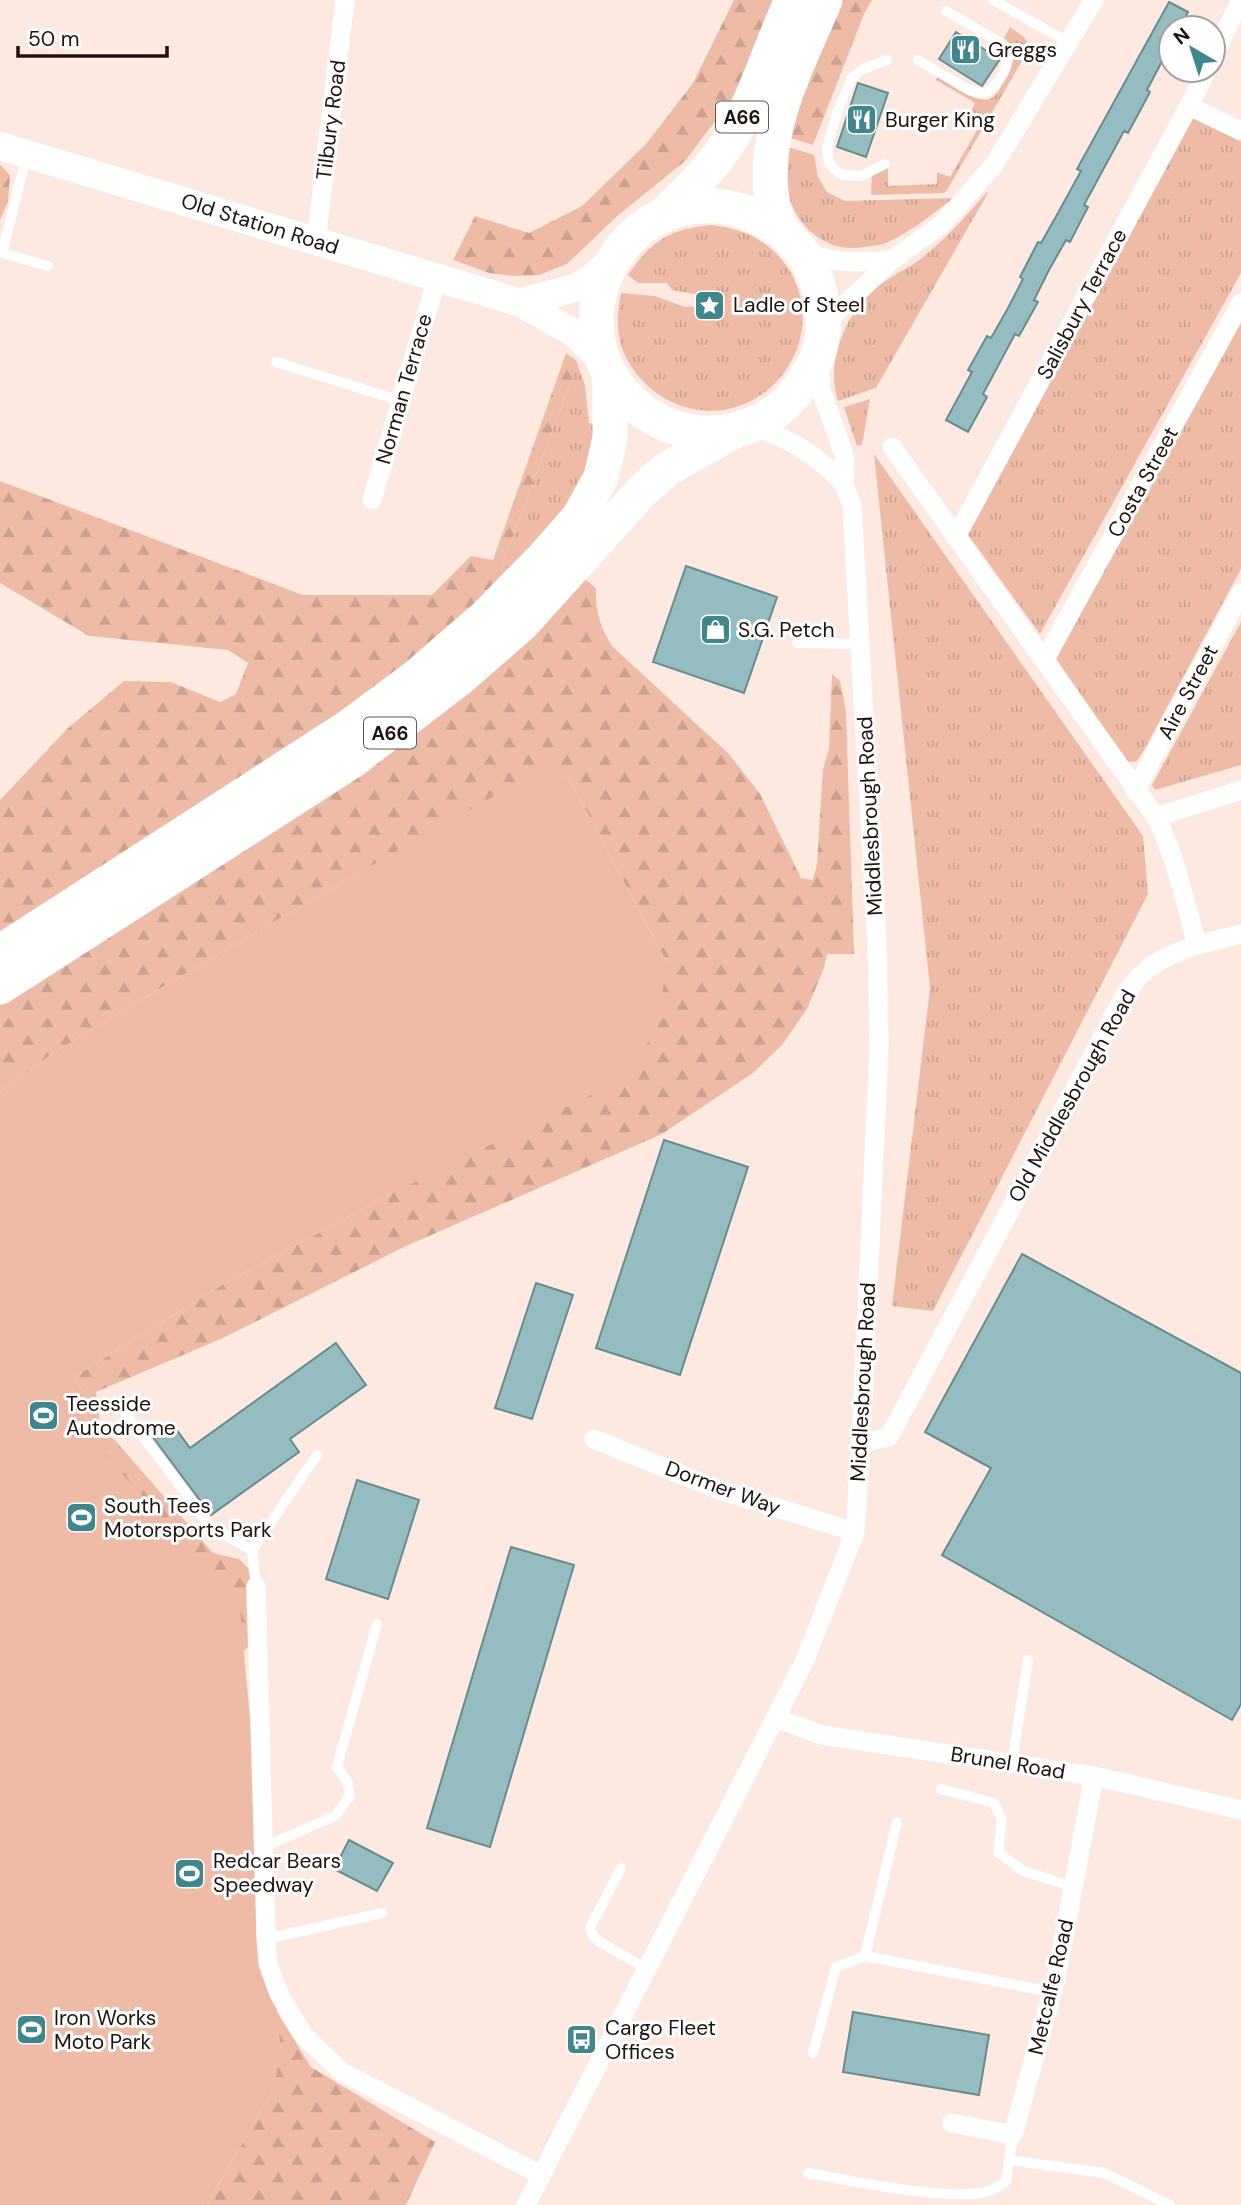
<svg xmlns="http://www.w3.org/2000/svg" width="1241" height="2205" font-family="'DM Sans',sans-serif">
  <defs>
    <pattern id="grass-tufts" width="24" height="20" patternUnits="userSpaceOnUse" patternTransform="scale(1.75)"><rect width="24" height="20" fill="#eebca6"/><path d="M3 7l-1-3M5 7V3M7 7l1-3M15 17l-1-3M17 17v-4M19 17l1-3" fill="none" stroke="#cca18e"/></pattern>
    <pattern id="forest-firs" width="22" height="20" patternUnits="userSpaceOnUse" patternTransform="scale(1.75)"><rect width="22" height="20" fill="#eebca6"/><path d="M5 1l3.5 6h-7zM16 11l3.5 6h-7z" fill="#cca18e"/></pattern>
  </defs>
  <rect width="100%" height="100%" fill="#fee9e0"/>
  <!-- grass -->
  <g fill="url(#grass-tufts)">
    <path d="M1010,27L1024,37L1030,47L947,190L944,193L871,195L872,174L888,168V186L937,184V172L950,177L980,125L968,118L975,103L936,80L938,77C951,84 973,103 989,99C996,97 1000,89 1003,83C1012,68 1020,51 1004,38Z"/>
    <polygon points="1192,117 1241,138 1241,273 1040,634 966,532"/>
    <path d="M785,146L814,155L818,177L827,192L845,201L954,198C932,214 911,232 886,243C879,246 871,246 864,247C827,253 798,229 788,194C783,180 786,161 785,146Z"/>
    <path d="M987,192L988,193L876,388L838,401C824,359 849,303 887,280C899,272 912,266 923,257C947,238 967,215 987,192Z"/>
    <path d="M711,225C747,229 776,244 793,277C803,296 805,318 800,339C797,352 791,362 784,373C746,422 681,423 640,378C631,368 623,354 620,341C616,324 618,309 621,293L655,296L685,307L697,306L714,311L719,304L710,297L672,290L667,283H638L628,275C651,241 670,229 711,225Z"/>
    <polygon points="1241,309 1241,569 1143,752 1137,761 1127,762 1053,654"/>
    <polygon points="566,353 576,360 585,385 589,423 597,425 588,473 565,515 505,578 501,568 572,378 572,361"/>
    <polygon points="870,399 862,445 857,446 844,407"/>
    <polygon points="874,454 1143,836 1148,894 933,1311 892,1306 930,988"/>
    <polygon points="1241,622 1241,765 1155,790 1152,785"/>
  </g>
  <!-- forest -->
  <g fill="url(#forest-firs)">
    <polygon points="734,0 779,0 729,113 722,112 685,161 616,217 567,264 539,275 514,276 489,273 453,260 475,216 529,233 582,206 646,144 693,83"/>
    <polygon points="838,0 872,0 864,14 813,145 787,137"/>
    <polygon points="0,165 10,175 8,202 0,220"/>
    <polygon points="566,353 572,361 572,378 501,568 505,578 426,652 350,708 0,935 0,800 68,728 124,681 171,682 220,702 236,694 248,663 228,650 89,636 0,583 0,481 303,595 432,595 471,556 493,560"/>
    <path d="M582,577L596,588C595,611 600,628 613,647L729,754L760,794L801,878L813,880L817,864L823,769L829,749L832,674L840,681L846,711L854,954H827L824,968L807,1009L782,1045L753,1073L662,1134L404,1247L223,1338L96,1392L101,1432L114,1439L213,1553L239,1559L248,1568L251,1580L246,1585L248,1647L232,1664L87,1436L86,1396L74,1377L222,1285L391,1194L667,963L570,780L548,767C433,830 320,895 207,961C137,1003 64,1042 0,1092V1001Z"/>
    <polygon points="251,1948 277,2012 311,2067 435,2142 406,2205 207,2205 273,2090"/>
  </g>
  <!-- pitch -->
  <path fill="#eebca6" d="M548,766L570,780L667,963L657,1028L625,1078L391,1194L222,1285L74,1377L86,1396L87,1436L239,1600L281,2053L273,2090L207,2205H0V1092C64,1042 137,1003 207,961C320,895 433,830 548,766Z"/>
  <!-- building -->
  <g fill="#95bcc0" stroke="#678d90" stroke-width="2">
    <polygon points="1169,2 1188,12 1180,28 1171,28 1171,44 1147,90 1150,92 1128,133 1124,131 1084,205 1088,207 1070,242 1066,240 1049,270 1034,300 1038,302 1019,336 1015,334 983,394 987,397 968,432 946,420 972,372 968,370 987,336 991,338 1008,308 1023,279 1020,277 1038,242 1041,243 1058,213 1081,171 1077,169"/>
    <polygon points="956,32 1000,59 982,86 939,59"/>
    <polygon points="858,83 888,93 866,157 837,147"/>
    <polygon points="686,566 777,597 744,693 653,662"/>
    <polygon points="664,1140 748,1167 680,1375 596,1348"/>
    <polygon points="1022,1254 1241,1373 1241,1704 1232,1720 942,1555 991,1468 925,1432"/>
    <polygon points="536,1283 573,1295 532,1419 495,1408"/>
    <polygon points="336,1343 366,1385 290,1439 299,1452 211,1515 152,1436 171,1422 190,1448"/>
    <polygon points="357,1480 419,1500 388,1599 326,1579"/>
    <polygon points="511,1547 574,1565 490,1847 427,1828"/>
    <polygon points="349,1840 393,1863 377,1891 334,1869"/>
    <polygon points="853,2012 989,2035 979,2095 843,2072"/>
  </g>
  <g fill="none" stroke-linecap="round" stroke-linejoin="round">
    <!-- lane -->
    <g stroke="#fff" stroke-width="10">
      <polyline points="993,0 1068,42"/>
      <path d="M918,60L969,90L984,94C999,84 1009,69 1008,51L996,40L946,11"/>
      <polyline points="26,158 2,253 48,266"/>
      <polyline points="885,164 861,176 843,175 835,170 829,163 827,148 838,110 852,78 863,69 887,60"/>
      <polyline points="276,362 401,401"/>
      <polyline points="797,643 861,644"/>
      <polyline points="125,1413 212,1528 252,1550 317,1455"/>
      <polyline points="252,1550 256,1586"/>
      <polyline points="1012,1764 1028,1660"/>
      <polyline points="941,1789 994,1803 1002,1820 998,1852 1023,1871 1074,1887"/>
      <polyline points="897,1822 865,1956 1052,1992"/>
      <polyline points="264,1847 335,1816 350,1796 347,1781 337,1767 377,1624"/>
      <polyline points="621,1868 590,1928 593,1936 600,1942 647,1969"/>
      <polyline points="266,1939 382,1913"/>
      <polyline points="813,2053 836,1967 865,1956"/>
      <polyline points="1009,2160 1104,2173 1170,2205"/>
      <path d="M808,2173C849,2180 956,2204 992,2190C996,2188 1001,2185 1006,2182L1013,2135"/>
    </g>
    <!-- street -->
    <g stroke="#fff" stroke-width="19">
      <polyline points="1213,57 1241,0"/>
      <polyline points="1189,106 1241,131"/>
      <polyline points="316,241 345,0"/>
      <path d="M804,252C836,264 858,263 892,260"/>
      <polyline points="823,325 892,260 942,224 994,165 1094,0"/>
      <path d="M750,425C792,440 813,452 844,484"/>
      <polyline points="372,500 437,278"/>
      <polyline points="956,537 1189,106 1207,70"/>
      <polyline points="1044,661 1241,303"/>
      <polyline points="1135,791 1241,593"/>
      <polyline points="1156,817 1241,790"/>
      <polyline points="1197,945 1241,934"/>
      <polyline points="594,1439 719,1490 855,1532"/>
      <path d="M861,1443L889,1437L1127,991C1150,962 1163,957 1197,945C1185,902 1176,857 1156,817L892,447"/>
      <polyline points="256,1586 266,1939 268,1964 279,1994 304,2036 342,2072 541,2175"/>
      <polyline points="775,1718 822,1735 1094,1776 1241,1810"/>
      <polyline points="952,2123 1013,2135 1056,1979 1094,1776"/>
      <polyline points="526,2205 805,1660 855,1532 861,1443 879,1045 877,944 852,506 844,484 844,455 821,390 819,365"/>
    </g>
    <!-- secondary -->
    <g stroke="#fff" stroke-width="28">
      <polyline points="0,146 521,303 574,333 603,361"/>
      <path d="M521,303C538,296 557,294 574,288C590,281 602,269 614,258"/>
    </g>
    <!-- highway -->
    <g stroke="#fff" stroke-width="35">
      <path d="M663,216C685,193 711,170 728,143C756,99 770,47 792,0"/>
      <path d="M783,232C765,221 747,210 725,207C612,191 549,337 639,408C663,427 692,436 723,432C766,427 797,400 815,362C831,327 823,282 801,251C796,244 787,239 783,232C776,220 772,205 771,192C764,124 800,60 825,0"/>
      <polyline points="0,952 347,728 417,676 485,617 543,558 579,517 601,477 610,438 610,375"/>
      <polyline points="0,987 352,761 460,678 522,624 643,490 667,469 731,433"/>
    </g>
  </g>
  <!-- icons -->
  <defs>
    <symbol id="restaurant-square" viewBox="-11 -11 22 22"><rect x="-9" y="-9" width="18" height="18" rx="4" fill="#3f878d" stroke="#fff"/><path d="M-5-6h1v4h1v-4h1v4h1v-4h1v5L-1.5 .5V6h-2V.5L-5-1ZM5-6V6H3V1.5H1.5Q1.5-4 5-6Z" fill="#fff"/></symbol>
    <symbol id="sight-square" viewBox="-11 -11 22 22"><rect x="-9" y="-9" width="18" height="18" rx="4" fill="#3f878d" stroke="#fff"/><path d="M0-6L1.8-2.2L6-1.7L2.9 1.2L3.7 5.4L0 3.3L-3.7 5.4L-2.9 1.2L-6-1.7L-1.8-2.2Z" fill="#fff"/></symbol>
    <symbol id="shop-square" viewBox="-11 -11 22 22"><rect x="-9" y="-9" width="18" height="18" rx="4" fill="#3f878d" stroke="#fff"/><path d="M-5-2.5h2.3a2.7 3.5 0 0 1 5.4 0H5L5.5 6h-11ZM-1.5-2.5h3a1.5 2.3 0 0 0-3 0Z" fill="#fff"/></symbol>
    <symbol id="stadium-square" viewBox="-11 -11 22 22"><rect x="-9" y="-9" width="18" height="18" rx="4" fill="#3f878d" stroke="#fff"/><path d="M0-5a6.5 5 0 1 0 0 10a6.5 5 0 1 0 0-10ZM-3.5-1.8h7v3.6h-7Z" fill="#fff"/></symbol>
    <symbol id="bus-square" viewBox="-11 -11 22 22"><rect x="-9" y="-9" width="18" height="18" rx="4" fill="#3f878d" stroke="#fff"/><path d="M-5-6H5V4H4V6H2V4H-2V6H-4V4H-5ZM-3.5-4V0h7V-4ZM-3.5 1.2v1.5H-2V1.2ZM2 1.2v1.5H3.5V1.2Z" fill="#fff"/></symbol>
  </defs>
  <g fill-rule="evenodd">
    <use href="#restaurant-square" x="948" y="32" width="35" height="35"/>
    <use href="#restaurant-square" x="844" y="102" width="35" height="35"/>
    <use href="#sight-square" x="692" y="288" width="35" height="35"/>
    <use href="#shop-square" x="698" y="612" width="35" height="35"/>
    <use href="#stadium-square" x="26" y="1398" width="35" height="35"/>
    <use href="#stadium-square" x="64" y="1500" width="35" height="35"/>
    <use href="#stadium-square" x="172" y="1856" width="35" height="35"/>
    <use href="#stadium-square" x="14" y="2012" width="35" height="35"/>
    <use href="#bus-square" x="564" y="2022" width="35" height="35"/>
  </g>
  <g text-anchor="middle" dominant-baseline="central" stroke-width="6" stroke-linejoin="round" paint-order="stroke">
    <!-- shield labels -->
    <g fill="#fff" stroke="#625a56" stroke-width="2">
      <rect x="716" y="101.5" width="52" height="31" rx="5"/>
      <rect x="364" y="717.5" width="52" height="31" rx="5"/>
    </g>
    <g font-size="19" font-weight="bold" fill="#1e130e">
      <text x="742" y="117">A66</text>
      <text x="390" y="733">A66</text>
    </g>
    <!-- poi labels -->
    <g font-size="21" fill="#1e130e" stroke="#fff" text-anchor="start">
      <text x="988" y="50">Greggs</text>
      <text x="885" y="120">Burger King</text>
      <text x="733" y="305">Ladle of Steel</text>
      <text x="738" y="630">S.G. Petch</text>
      <text x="66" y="1404">Teesside<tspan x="66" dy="24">Autodrome</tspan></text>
      <text x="104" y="1506">South Tees<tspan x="104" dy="24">Motorsports Park</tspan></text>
      <text x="213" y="1861">Redcar Bears<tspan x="213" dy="24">Speedway</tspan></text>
      <text x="54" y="2018">Iron Works<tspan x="54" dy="24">Moto Park</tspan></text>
      <text x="605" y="2028">Cargo Fleet<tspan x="605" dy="24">Offices</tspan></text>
    </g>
    <!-- street labels -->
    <g font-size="21" fill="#1e130e" stroke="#fff">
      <text transform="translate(331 120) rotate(-83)">Tilbury Road</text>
      <text transform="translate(260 224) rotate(17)">Old Station Road</text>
      <text transform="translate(1082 304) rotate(-62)">Salisbury Terrace</text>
      <text transform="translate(404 389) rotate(-74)">Norman Terrace</text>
      <text transform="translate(1143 482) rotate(-61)">Costa Street</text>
      <text transform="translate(1188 692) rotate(-62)">Aire Street</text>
      <text transform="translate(870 816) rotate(-93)">Middlesbrough Road</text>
      <text transform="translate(1072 1096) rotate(-61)">Old Middlesbrough Road</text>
      <text transform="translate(863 1382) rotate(-87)">Middlesbrough Road</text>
      <text transform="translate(723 1488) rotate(20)">Dormer Way</text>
      <text transform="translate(1008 1763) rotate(9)">Brunel Road</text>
      <text transform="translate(1051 1987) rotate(-77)">Metcalfe Road</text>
    </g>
  </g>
  <!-- north arrow -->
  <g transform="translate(1192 49) rotate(321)"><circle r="33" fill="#ffffff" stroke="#a5a19f" stroke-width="2"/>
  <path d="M0-5L12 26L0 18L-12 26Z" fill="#3f878d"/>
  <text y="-10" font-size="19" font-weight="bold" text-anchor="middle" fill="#1e130e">N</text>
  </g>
  <!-- scale -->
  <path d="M18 46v10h149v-10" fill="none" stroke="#1e130e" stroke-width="3.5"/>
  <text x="28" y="46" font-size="21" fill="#1e130e" stroke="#ffffff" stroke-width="5" paint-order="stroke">50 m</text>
</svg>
